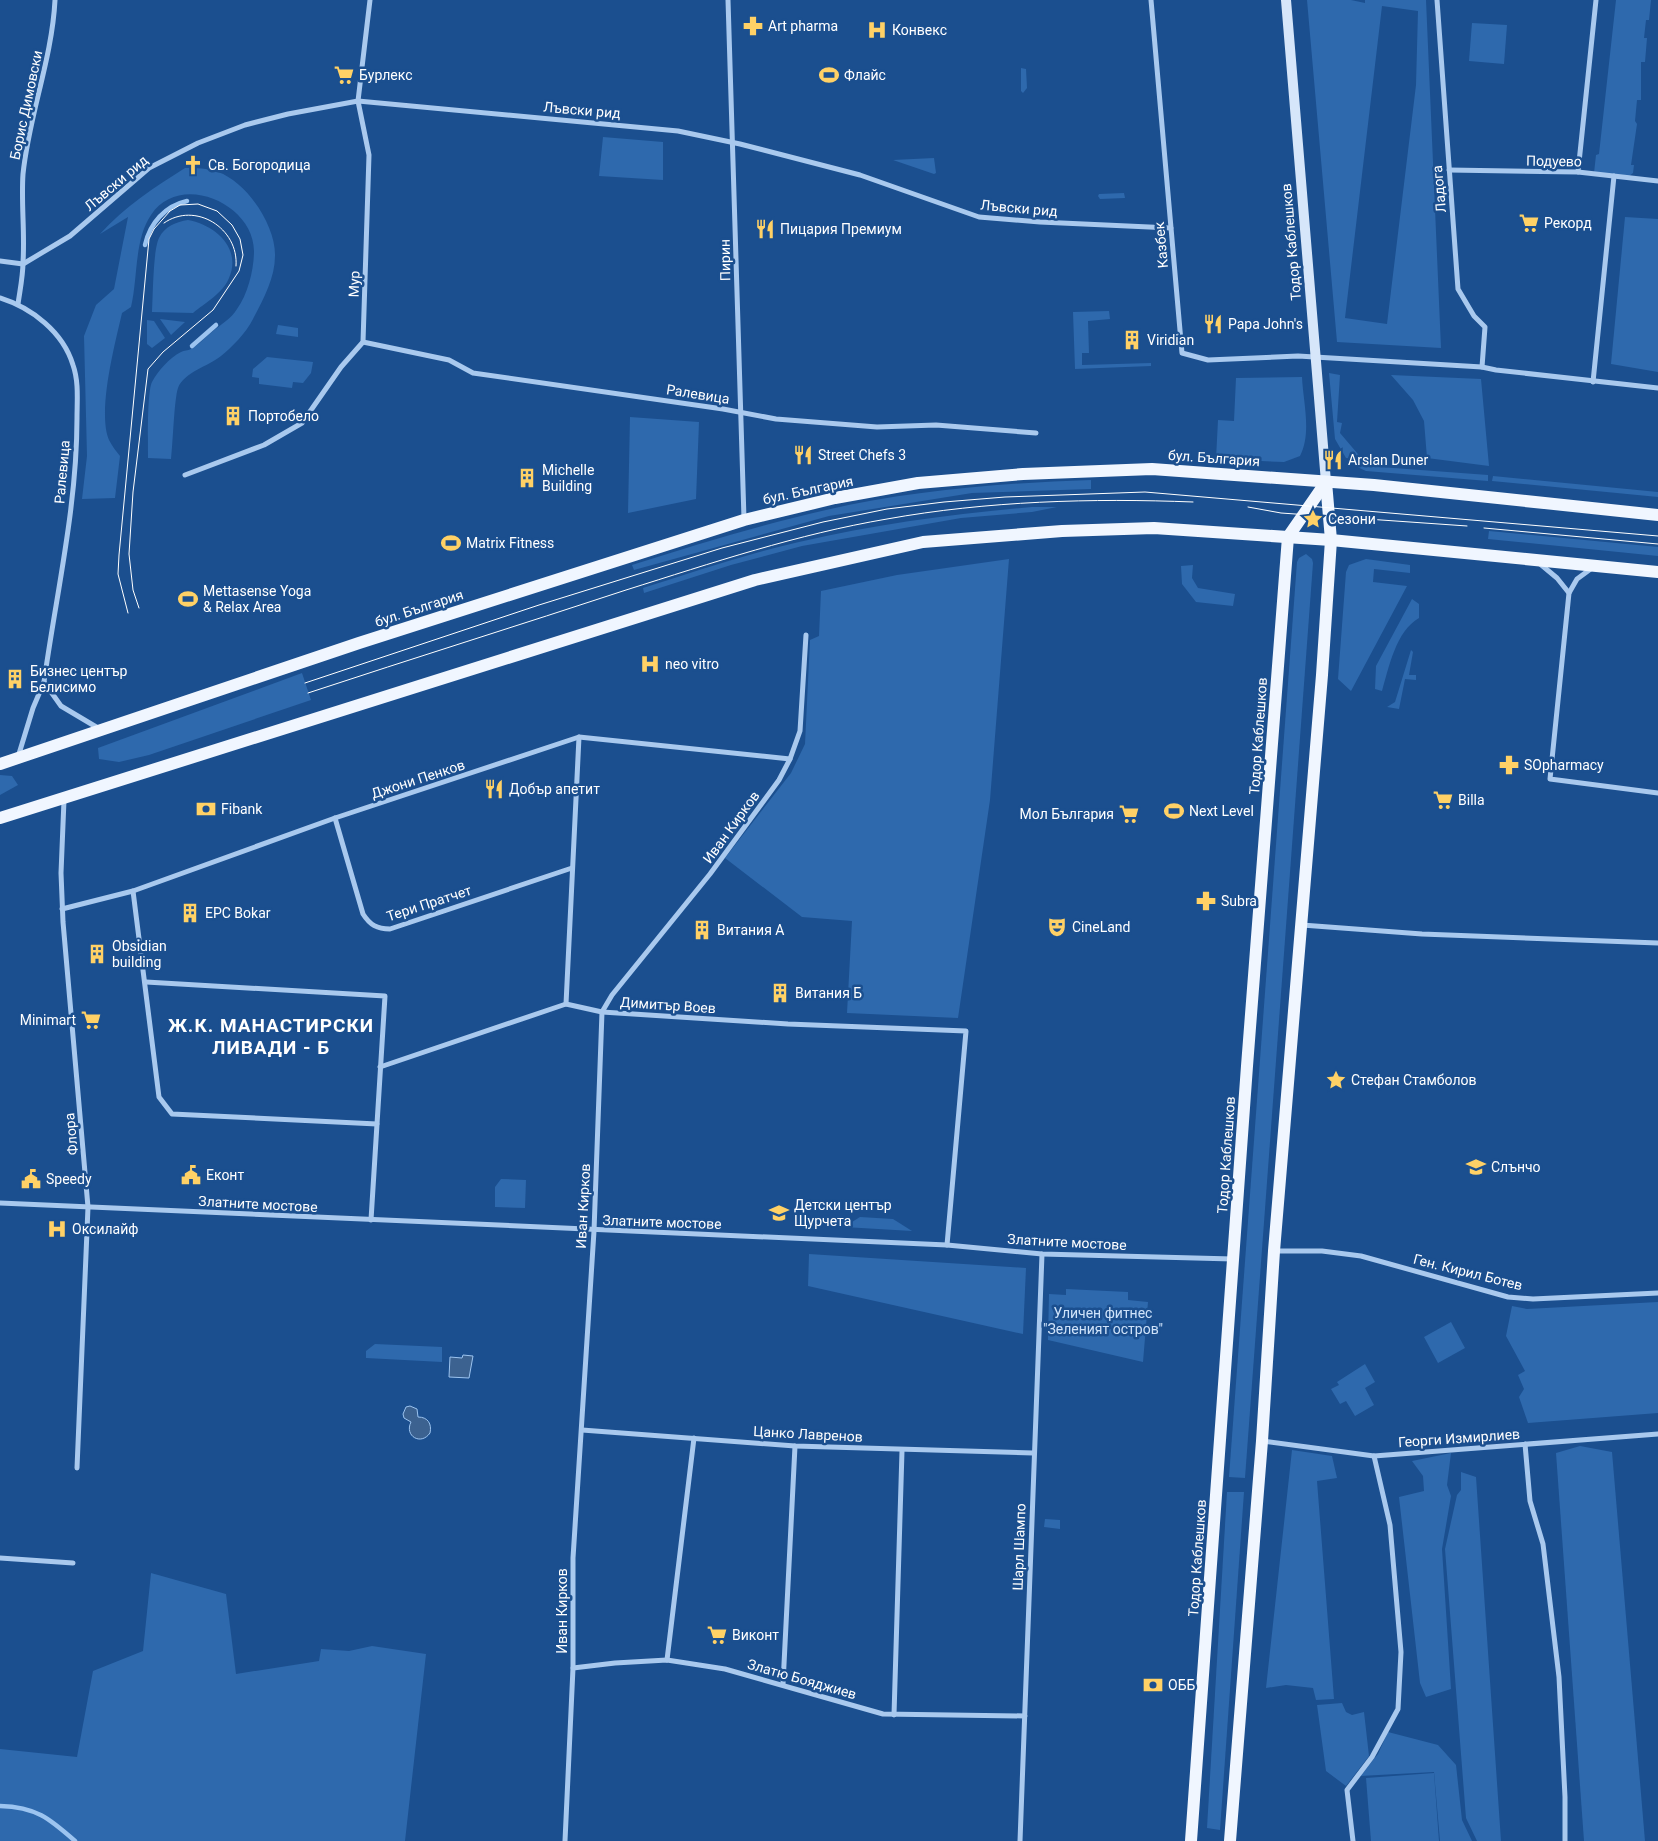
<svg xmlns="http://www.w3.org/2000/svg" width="1658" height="1841" font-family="Roboto,sans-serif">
  <rect width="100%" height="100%" fill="#1b4f8f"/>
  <!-- green -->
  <g fill="#2e69ad" fill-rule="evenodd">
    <path d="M1307,0H1351L1365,3V0H1426L1441,348L1337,342ZM1382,6L1418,11L1416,85L1387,324L1345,318Z"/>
    <polygon points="1616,0 1651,0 1649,20 1646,20 1644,38 1647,38 1645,62 1641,62 1641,100 1637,100 1635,121 1637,124 1631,165 1634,165 1633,173 1628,177 1594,173 1596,155 1599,154"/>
    <polygon points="1472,23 1507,25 1504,64 1469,61"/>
    <polygon points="1021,68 1026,69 1027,88 1023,93 1021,91"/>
    <polygon points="603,137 663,142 663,180 599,176"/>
    <polygon points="934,158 936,173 934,174 893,160"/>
    <path d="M185,168C196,168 207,168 218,172C247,182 276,226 275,256C275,278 263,300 253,319C246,333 232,347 221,356C209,366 184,372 178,388C174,400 173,443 171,459L148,458C148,443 147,392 152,382C158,371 169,358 181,352C184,350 188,351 191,349C199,345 205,337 212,332C220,325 232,318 237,309C248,294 254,269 254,251C254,204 180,171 151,215C134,240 138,278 131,307L122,313C115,344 97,411 109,440C112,446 116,451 120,456L115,498L82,499L87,456L84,336L96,305L114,289L128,217L100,234C124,207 155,187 185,168Z"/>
    <polygon points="1124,193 1125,198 1100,199 1098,196 1099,194"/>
    <polygon points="1625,217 1658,219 1658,372 1611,364"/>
    <path d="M188,220C215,225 242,248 229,278C223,293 205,303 193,313L152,312C153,296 153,250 159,238C165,226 176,222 188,220Z"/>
    <polygon points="1109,311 1110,319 1088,321 1089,353 1082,353 1082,365 1151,363 1151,366 1075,369 1073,312"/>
    <polygon points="160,319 185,322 171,335"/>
    <polygon points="147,320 154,321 165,338 152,348 147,344"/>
    <polygon points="278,325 298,328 298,337 276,334"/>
    <polygon points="267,357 313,362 311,373 303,383 293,382 292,388 259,384 259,378 252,377 253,369"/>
    <polygon points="1329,373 1340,375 1337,422 1342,423 1340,433 1363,460 1346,458 1335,439"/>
    <polygon points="1391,375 1481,379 1489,466 1427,458 1424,421 1413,400"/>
    <path d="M1302,377C1303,401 1312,433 1300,456L1284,462L1216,459L1218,420L1234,421L1236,378Z"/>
    <polygon points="630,417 699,422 696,499 628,513"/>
    <polygon points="1353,465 1488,475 1488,481 1366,471"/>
    <polygon points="1493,476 1658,492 1658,497 1492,481"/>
    <path d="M1091,480V489L972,493L829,516L634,570L632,565C696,545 760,525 826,510C913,490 1002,483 1091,480Z"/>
    <path d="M1032,507H1057L1032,512L961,518L802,546L731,565L644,593L643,588C694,572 746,554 799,542C876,524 954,514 1032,507Z"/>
    <polygon points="1489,531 1658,547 1658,556 1488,539"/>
    <polygon points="1306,554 1312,559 1313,563 1245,1478 1229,1477 1297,562 1299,558"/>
    <polygon points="1009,559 990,800 958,1018 847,1013 852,921 802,917 725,858 791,773 805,744 810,640 819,636 821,591 897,575"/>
    <polygon points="1366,559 1410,565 1410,573 1374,569 1373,582 1407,586 1351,691 1338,679 1346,572 1349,565"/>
    <polygon points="1193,565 1192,578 1198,588 1235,594 1233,606 1196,602 1182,584 1181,566"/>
    <path d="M1412,599L1419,604V618C1396,631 1389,667 1382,691L1375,689L1376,666Z"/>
    <polygon points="1411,650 1413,652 1409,675 1416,675 1416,680 1405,679 1399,709 1387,707 1395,702"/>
    <polygon points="302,673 311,700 149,755 119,762 99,759 98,748"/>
    <polygon points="0,775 12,776 18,785 0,795"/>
    <polygon points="501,1179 526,1180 525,1208 495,1207 495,1187"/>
    <polygon points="860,1217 893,1219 912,1231 844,1227"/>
    <polygon points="809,1254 1026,1268 1023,1334 808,1286"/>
    <polygon points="1066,1289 1128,1292 1128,1300 1148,1302 1143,1362 1048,1340 1049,1294 1066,1295"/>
    <polygon points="1658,1302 1658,1413 1528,1423 1519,1397 1524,1389 1518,1375 1525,1371 1506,1336 1512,1306 1527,1309"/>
    <polygon points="1451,1322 1465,1348 1438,1363 1424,1337"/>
    <polygon points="375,1344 442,1347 442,1362 366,1358 366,1351"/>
    <polygon points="1365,1364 1375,1382 1365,1388 1374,1405 1355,1416 1346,1401 1340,1404 1331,1389 1339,1385 1337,1382"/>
    <polygon points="1580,1446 1612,1452 1645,1841 1584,1841 1556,1453"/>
    <polygon points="1292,1450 1332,1456 1337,1478 1317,1481 1334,1699 1316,1700 1313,1688 1286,1685 1266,1688"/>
    <polygon points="1451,1453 1447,1485 1451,1496 1442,1549 1451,1689 1426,1697 1420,1683 1399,1497 1424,1491 1423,1476 1412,1461"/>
    <polygon points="1461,1472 1476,1477 1501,1841 1477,1841 1466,1818 1445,1549 1457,1495 1461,1490"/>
    <polygon points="1227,1492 1244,1492 1220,1830 1207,1828"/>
    <polygon points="1045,1519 1060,1520 1060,1529 1044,1527"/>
    <polygon points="151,1573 226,1594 236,1674 319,1661 321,1649 349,1651 372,1646 426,1654 405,1841 0,1841 0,1749 77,1757 93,1671 143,1651"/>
    <polygon points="1342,1703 1346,1712 1352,1715 1364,1712 1369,1756 1346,1786 1326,1771 1317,1705"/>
    <polygon points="1388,1732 1438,1745 1456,1765 1462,1820 1472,1841 1440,1841 1434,1772 1360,1776 1378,1754"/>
    <polygon points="1434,1773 1439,1841 1371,1841 1366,1778"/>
  </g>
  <!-- water -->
  <g fill="#3c6290" stroke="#9cc4f0">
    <polygon points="463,1355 473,1356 469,1378 449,1377 450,1357 462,1358"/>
    <path d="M410,1406L417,1409L418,1417C428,1417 432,1424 430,1433C421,1446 404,1436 411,1422L404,1418L403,1414L406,1407Z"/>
  </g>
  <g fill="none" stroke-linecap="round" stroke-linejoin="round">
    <!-- stream -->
    <g stroke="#9cc4f0" stroke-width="4.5">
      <path d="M145,245C150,223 165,206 187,201"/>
      <polyline points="192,346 216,325"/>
      <path d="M0,1806C36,1807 49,1818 75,1841"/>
    </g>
    <!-- street -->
    <g stroke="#a9c9ee" stroke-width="5">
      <polyline points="728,0 744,519"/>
      <polyline points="1151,0 1182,353 1208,360 1298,356 1482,367 1496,370 1658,388"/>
      <polyline points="1437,0 1458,289 1474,316 1485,327 1482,367"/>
      <polyline points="1449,170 1578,172 1658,181"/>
      <polyline points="1578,172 1596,0"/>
      <polyline points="0,261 23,264"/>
      <polyline points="23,264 70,236 149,168 198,143 245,125 288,114 358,101 678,131 740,144 860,175 979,217 1040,222 1171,228"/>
      <path d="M0,298C32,308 63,332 73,365C79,382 77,401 77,418C77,507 56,595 44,682L33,708L18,757"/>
      <path d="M18,304C20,290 23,276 23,262C25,233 21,203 23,174C29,115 52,59 55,0"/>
      <polyline points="363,342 449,360 473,373 723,409 776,419 877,427 936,425 1036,433"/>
      <polyline points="1593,382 1614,176"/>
      <polyline points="185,475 264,445 302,423 341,367 363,342 369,155 358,101 370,0"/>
      <polyline points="1539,563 1557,578 1569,593"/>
      <polyline points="1592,568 1577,579 1569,593 1550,779 1658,793"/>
      <polyline points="44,682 61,706 98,728"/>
      <polyline points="64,800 61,873 63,922 88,1207 77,1468"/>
      <path d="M335,818L363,914C370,925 377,929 390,929L572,868"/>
      <polyline points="133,891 159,1097 172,1114 377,1124"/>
      <polyline points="62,909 133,891 335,818 579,737 790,759"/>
      <polyline points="1302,925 1422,934 1658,943"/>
      <polyline points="146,982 385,996 371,1220"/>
      <polyline points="566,1004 579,737"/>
      <polyline points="380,1067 566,1004 602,1012 788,1024 966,1031 947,1245"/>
      <polyline points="0,1203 947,1245 1042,1254 1233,1259"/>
      <polyline points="1275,1251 1322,1251 1361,1256 1508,1297 1533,1299 1658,1293"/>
      <polyline points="582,1430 795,1446 1033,1453"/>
      <polyline points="1262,1441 1374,1456 1658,1434"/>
      <polyline points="1525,1444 1530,1501 1543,1544 1559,1677 1565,1797 1565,1841"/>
      <polyline points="0,1558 73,1563"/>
      <polyline points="667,1660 694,1438"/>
      <polyline points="573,1668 615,1663 667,1660 725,1669 883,1714 1025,1716"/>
      <polyline points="783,1684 795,1446"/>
      <polyline points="894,1715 902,1451"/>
      <polyline points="565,1841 573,1668 573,1558 594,1231 602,1012 612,995 710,874 779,780 790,759 800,731 806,635"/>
      <polyline points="1020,1841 1042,1254"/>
      <polyline points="1353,1841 1347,1790 1372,1757 1398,1709 1401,1652 1390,1525 1374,1456"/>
    </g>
    <!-- secondary -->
    <polyline stroke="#d6e6fa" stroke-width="10" points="1286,0 1326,482"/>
    <!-- primary -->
    <g stroke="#f0f6ff" stroke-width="12">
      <polyline points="0,764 359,643 744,520 835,498 918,483 1023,474 1152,469 1374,485 1658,515"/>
      <polyline points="0,818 755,580 923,542 1062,531 1154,528 1331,540 1658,572"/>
      <polyline points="1191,1841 1247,1066 1288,537 1326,482"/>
      <polyline points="1230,1841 1262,1441 1274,1251 1322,675 1331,540 1326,482"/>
    </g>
    <!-- tram -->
    <g stroke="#fff" stroke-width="1">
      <path d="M164,223C195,201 239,228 236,266"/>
      <polyline points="1248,507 1281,513 1467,526"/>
      <polyline points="1484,528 1658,544"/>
      <polyline points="128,613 118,574 119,555 149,239 154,229 170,211 180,205 198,204 217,211 232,225 240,239 243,255 239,271 213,310 163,352 148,369 133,492 129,554 133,590 139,608"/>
      <polyline points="305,683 539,605 722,548 823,522 887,509 944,502 1005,497 1145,492 1658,536"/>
      <path d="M308,693C414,658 520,625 626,590C712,563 798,534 887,519C987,501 1092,498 1193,502"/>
    </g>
  </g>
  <!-- icons -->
  <defs>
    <symbol id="pharmacy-bare" viewBox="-9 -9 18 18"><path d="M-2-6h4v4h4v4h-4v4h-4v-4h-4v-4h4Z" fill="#ffd166" stroke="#1b4f8f" stroke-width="2.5" paint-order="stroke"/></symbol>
    <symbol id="hospital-bare" viewBox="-9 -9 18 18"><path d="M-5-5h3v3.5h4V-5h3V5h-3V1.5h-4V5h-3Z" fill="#ffd166" stroke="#1b4f8f" stroke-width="2.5" paint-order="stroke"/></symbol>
    <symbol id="supermarket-bare" viewBox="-9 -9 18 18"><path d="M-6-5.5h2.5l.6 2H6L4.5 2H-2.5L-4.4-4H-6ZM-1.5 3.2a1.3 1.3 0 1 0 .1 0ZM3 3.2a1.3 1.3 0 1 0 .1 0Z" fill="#ffd166" stroke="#1b4f8f" stroke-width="2.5" paint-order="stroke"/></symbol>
    <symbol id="stadium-bare" viewBox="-9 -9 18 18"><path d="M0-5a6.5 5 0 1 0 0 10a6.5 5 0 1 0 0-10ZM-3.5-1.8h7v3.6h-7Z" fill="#ffd166" stroke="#1b4f8f" stroke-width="2.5" paint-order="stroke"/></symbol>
    <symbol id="church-bare" viewBox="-9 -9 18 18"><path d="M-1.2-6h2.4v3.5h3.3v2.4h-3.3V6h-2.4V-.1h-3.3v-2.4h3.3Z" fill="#ffd166" stroke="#1b4f8f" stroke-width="2.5" paint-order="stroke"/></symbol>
    <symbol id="restaurant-bare" viewBox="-9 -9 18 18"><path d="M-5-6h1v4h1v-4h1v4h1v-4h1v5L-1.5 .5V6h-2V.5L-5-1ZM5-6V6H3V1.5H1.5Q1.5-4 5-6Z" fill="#ffd166" stroke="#1b4f8f" stroke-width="2.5" paint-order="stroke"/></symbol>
    <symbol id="building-bare" viewBox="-9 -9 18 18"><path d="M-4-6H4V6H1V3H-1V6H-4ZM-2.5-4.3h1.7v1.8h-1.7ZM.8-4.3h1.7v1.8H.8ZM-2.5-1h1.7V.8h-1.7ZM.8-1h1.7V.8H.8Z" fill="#ffd166" stroke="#1b4f8f" stroke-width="2.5" paint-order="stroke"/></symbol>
    <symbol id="sight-bare" viewBox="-9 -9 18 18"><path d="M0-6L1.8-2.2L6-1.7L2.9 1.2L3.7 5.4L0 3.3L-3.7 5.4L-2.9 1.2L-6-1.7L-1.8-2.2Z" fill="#ffd166" stroke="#1b4f8f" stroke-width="2.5" paint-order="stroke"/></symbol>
    <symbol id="bank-bare" viewBox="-9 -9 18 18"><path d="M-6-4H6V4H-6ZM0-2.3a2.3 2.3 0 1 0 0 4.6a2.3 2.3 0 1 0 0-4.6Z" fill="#ffd166" stroke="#1b4f8f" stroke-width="2.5" paint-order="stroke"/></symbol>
    <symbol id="theatre-bare" viewBox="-9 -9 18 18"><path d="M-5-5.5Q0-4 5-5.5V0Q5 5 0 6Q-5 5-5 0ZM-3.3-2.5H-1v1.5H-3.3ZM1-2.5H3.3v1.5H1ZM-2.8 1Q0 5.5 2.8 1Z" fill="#ffd166" stroke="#1b4f8f" stroke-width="2.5" paint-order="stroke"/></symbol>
    <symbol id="school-bare" viewBox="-9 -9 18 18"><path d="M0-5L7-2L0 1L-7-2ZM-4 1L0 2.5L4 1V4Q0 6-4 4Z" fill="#ffd166" stroke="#1b4f8f" stroke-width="2.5" paint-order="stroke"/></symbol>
    <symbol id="civic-bare" viewBox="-9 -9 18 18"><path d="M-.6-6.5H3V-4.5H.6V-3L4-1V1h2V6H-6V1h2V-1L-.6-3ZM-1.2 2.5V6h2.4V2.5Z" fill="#ffd166" stroke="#1b4f8f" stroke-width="2.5" paint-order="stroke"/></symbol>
  </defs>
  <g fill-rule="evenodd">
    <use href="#pharmacy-bare" x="739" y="12" width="28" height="28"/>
    <use href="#hospital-bare" x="863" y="16" width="28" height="28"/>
    <use href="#supermarket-bare" x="330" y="61" width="28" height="28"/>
    <use href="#stadium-bare" x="815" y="61" width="28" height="28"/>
    <use href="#church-bare" x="179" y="151" width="28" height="28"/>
    <use href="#supermarket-bare" x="1515" y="209" width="28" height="28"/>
    <use href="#restaurant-bare" x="751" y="215" width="28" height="28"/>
    <use href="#restaurant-bare" x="1199" y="310" width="28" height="28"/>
    <use href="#building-bare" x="1118" y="326" width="28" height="28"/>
    <use href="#building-bare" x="219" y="402" width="28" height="28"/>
    <use href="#restaurant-bare" x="789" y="441" width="28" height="28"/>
    <use href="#restaurant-bare" x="1319" y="446" width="28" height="28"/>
    <use href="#building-bare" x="513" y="464" width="28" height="28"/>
    <use href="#sight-bare" x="1299" y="505" width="28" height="28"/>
    <use href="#stadium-bare" x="437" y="529" width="28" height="28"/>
    <use href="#stadium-bare" x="174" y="585" width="28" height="28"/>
    <use href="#hospital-bare" x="636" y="650" width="28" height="28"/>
    <use href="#building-bare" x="1" y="665" width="28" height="28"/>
    <use href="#pharmacy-bare" x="1495" y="751" width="28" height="28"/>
    <use href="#restaurant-bare" x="480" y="775" width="28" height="28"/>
    <use href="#supermarket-bare" x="1429" y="786" width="28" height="28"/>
    <use href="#bank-bare" x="192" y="795" width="28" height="28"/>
    <use href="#stadium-bare" x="1160" y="797" width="28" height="28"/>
    <use href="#supermarket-bare" x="1115" y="800" width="28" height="28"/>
    <use href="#pharmacy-bare" x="1192" y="887" width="28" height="28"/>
    <use href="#building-bare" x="176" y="899" width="28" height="28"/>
    <use href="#theatre-bare" x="1043" y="913" width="28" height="28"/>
    <use href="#building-bare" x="688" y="916" width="28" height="28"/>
    <use href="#building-bare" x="83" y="940" width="28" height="28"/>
    <use href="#building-bare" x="766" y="979" width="28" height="28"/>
    <use href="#supermarket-bare" x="77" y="1006" width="28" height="28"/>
    <use href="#sight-bare" x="1322" y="1066" width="28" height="28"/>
    <use href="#school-bare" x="1462" y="1153" width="28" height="28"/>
    <use href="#civic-bare" x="177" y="1161" width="28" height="28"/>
    <use href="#civic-bare" x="17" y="1165" width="28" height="28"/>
    <use href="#school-bare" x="765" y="1199" width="28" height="28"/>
    <use href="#hospital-bare" x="43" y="1215" width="28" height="28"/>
    <use href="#supermarket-bare" x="703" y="1621" width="28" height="28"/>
    <use href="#bank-bare" x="1139" y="1671" width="28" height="28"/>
  </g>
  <g text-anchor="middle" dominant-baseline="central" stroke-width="5" stroke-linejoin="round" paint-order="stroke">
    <!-- poi labels -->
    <g font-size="14" fill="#fff" stroke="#1b4f8f" text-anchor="start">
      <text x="768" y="26">Art pharma</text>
      <text x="892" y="30">Конвекс</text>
      <text x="359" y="75">Бурлекс</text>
      <text x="844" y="75">Флайс</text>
      <text x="208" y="165">Св. Богородица</text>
      <text x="1544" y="223">Рекорд</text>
      <text x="780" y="229">Пицария Премиум</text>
      <text x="1228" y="324">Papa John's</text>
      <text x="1147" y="340">Viridian</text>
      <text x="248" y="416">Портобело</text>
      <text x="818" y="455">Street Chefs 3</text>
      <text x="1348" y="460">Arslan Duner</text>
      <text x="542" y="470">Michelle<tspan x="542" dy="16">Building</tspan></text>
      <text x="1328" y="519">Сезони</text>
      <text x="466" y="543">Matrix Fitness</text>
      <text x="203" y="591">Mettasense Yoga<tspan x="203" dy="16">&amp; Relax Area</tspan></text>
      <text x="665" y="664">neo vitro</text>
      <text x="30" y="671">Бизнес център<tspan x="30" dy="16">Белисимо</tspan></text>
      <text x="1524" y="765">SOpharmacy</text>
      <text x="509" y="789">Добър апетит</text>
      <text x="1458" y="800">Billa</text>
      <text x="221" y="809">Fibank</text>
      <text x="1189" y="811">Next Level</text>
      <text x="1114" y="814" text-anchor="end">Мол България</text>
      <text x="1221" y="901">Subra</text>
      <text x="205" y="913">EPC Bokar</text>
      <text x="1072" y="927">CineLand</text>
      <text x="717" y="930">Витания А</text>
      <text x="112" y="946">Obsidian<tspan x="112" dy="16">building</tspan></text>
      <text x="795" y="993">Витания Б</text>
      <text x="76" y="1020" text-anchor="end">Minimart</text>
      <text x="1351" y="1080">Стефан Стамболов</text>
      <text x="1491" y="1167">Слънчо</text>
      <text x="206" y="1175">Еконт</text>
      <text x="46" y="1179">Speedy</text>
      <text x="794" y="1205">Детски център<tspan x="794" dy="16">Щурчета</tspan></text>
      <text x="72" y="1229">Оксилайф</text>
      <text x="732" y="1635">Виконт</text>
      <text x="1168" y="1685">ОББ</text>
    </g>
    <!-- street labels -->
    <g font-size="14" fill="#fff" stroke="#1b4f8f">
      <text transform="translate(26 105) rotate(-78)">Борис Димовски</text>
      <text transform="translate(582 110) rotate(5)">Лъвски рид</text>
      <text transform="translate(1554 161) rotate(1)">Подуево</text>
      <text transform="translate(116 183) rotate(-40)">Лъвски рид</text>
      <text transform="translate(1439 189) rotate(-95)">Ладога</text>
      <text transform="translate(1019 208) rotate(5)">Лъвски рид</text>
      <text transform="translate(1291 242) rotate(-95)">Тодор Каблешков</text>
      <text transform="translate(1161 245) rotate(-95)">Казбек</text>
      <text transform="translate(725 260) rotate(-91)">Пирин</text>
      <text transform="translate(354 284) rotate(-88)">Мур</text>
      <text transform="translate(698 394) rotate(9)">Ралевица</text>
      <text transform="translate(1214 458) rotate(4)">бул. България</text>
      <text transform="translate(62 472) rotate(-85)">Ралевица</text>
      <text transform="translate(808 490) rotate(-12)">бул. България</text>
      <text transform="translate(419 608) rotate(-18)">бул. България</text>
      <text transform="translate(1258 736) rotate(-86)">Тодор Каблешков</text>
      <text transform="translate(418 779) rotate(-18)">Джони Пенков</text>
      <text transform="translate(731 827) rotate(-54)">Иван Кирков</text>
      <text transform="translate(429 903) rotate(-18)">Тери Пратчет</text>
      <text transform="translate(668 1005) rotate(4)">Димитър Воев</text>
      <text transform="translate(71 1134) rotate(-95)">Флора</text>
      <text transform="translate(1226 1155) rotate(-86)">Тодор Каблешков</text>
      <text transform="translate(258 1204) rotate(3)">Златните мостове</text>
      <text transform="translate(583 1206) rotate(-87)">Иван Кирков</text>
      <text transform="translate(662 1222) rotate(2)">Златните мостове</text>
      <text transform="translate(1067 1242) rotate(3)">Златните мостове</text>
      <text transform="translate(1468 1272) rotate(14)">Ген. Кирил Ботев</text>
      <text transform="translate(808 1434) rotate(3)">Цанко Лавренов</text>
      <text transform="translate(1459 1438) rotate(-4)">Георги Измирлиев</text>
      <text transform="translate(1019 1547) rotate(-88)">Шарл Шампо</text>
      <text transform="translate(1197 1558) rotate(-86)">Тодор Каблешков</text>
      <text transform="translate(562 1611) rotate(-90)">Иван Кирков</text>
      <text transform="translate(802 1679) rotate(16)">Златю Бояджиев</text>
    </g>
    <!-- park labels -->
    <g font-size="14" fill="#cfe3fa" stroke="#1b4f8f">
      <text x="1103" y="1313">Уличен фитнес<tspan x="1103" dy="16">"Зеленият остров"</tspan></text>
    </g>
    <!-- district labels -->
    <g font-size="19" font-weight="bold" letter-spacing="1" fill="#fff" stroke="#1b4f8f">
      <text x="271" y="1025">Ж.К. МАНАСТИРСКИ<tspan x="271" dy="22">ЛИВАДИ - Б</tspan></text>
    </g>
  </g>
</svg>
